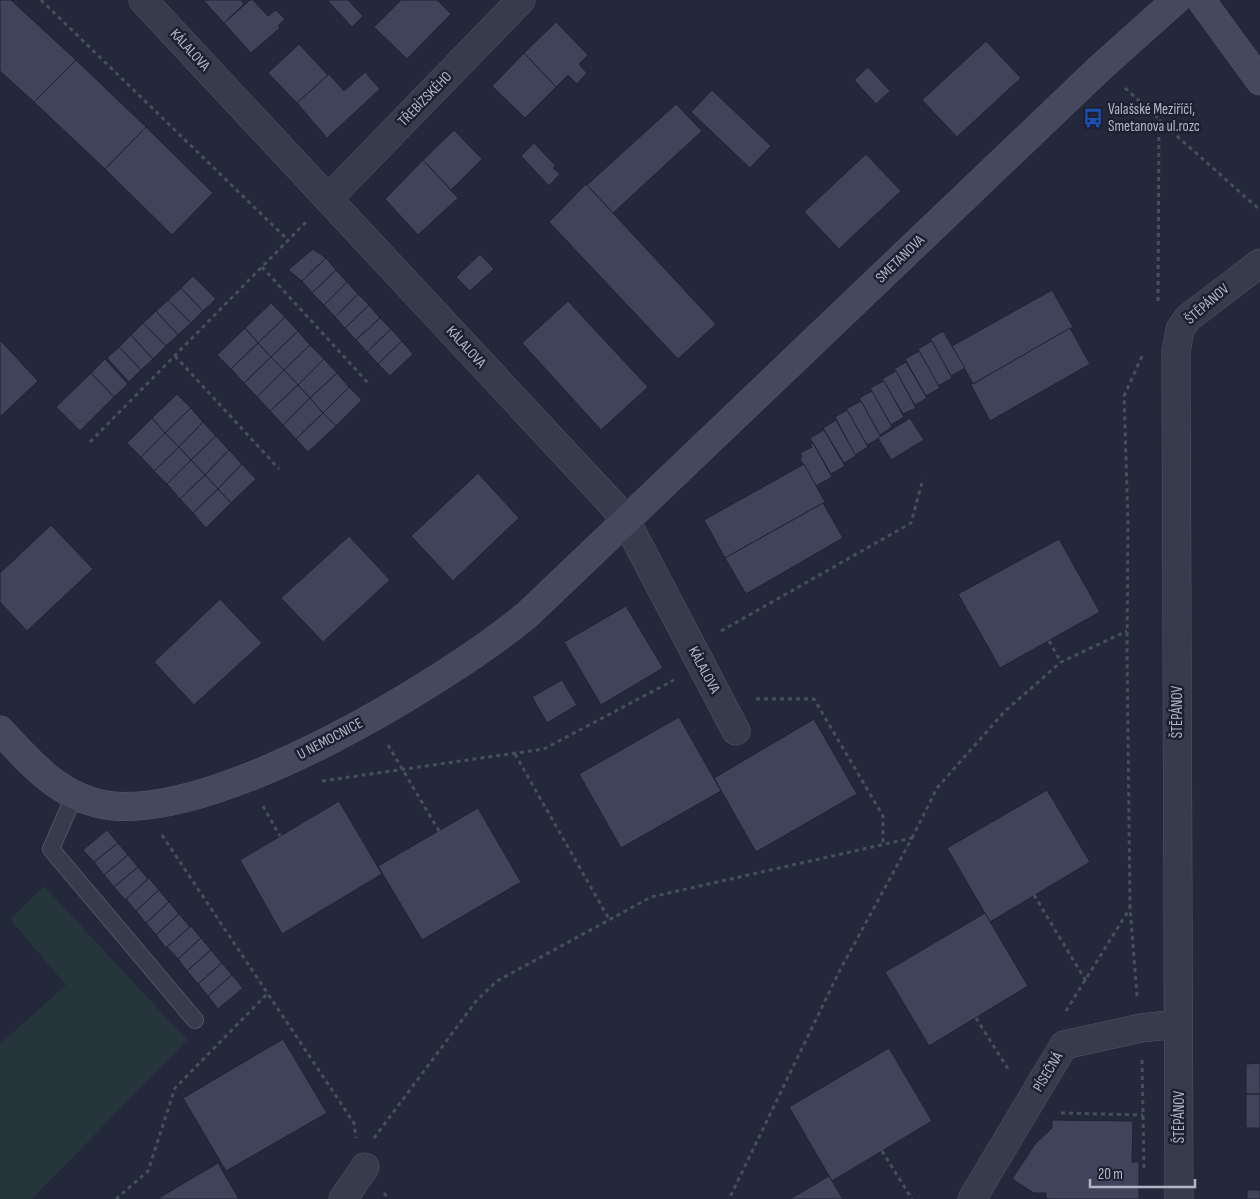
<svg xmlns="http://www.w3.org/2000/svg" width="1260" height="1199" font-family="'Sofia Sans Condensed',sans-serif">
  <rect width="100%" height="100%" fill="#24283b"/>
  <!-- green -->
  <polygon fill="#26343c" points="44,886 187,1040 32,1199 0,1199 0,1044 66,985 10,919"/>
  <!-- building -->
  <g fill="#40445b" stroke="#1f2232">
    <polygon points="0,0 11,0 76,60 34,102 0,71"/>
    <polygon points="203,0 241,0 244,4 224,23"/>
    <polygon points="250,0 253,0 268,16 276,10 285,19 278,26 280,28 251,53 224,23"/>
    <polygon points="329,0 348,0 363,16 352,27 328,1"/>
    <polygon points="401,0 437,0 451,14 407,59 374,27"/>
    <polygon points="556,22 588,55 579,64 587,73 577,84 568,75 556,87 524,53"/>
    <polygon points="986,41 1021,78 957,137 922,100"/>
    <polygon points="299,44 328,75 297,103 268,73"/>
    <polygon points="524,53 556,87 525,118 492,86"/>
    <polygon points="76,60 146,127 105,169 34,102"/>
    <polygon points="868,67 890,91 876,104 854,80"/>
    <polygon points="365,72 380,89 327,138 297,103 329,74 344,91"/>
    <polygon points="712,90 771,146 750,168 691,112"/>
    <polygon points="676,104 702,131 613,213 587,185"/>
    <polygon points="146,127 213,193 172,235 105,169"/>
    <polygon points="454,130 482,159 451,190 423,160"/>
    <polygon points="534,143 556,166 553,168 560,174 549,186 521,156"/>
    <polygon points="866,154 901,191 839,249 804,212"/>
    <polygon points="423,160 458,198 418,235 385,199"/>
    <polygon points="586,184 716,324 678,359 549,222"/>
    <polygon points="313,249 326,258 302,281 288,270"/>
    <polygon points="480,254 494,269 470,291 456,277"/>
    <polygon points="326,258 336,270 312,293 302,281"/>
    <polygon points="336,270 347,282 324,305 312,293"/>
    <polygon points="193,276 216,299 203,311 181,288"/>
    <polygon points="347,282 358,294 335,317 324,305"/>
    <polygon points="181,288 203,311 191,323 168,300"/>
    <polygon points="1052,290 1073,327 973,384 952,346"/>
    <polygon points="358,294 369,305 345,328 335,317"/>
    <polygon points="168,300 191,323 178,335 156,311"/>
    <polygon points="568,301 648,387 601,430 522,343"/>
    <polygon points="271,303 285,317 258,343 245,328"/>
    <polygon points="369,305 380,318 356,340 345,328"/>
    <polygon points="156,311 178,335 166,346 143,323"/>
    <polygon points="285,317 298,331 271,357 258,343"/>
    <polygon points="380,318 391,329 367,352 356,340"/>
    <polygon points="143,323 166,346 153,359 131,335"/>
    <polygon points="245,328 258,343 231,369 217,355"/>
    <polygon points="1070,328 1090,364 990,421 970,383 973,384"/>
    <polygon points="391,329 402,341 378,364 367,352"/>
    <polygon points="298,331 310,345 284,370 271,357"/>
    <polygon points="943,331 965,368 951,376 930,339"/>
    <polygon points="131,335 153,359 141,370 119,347"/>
    <polygon points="0,340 38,381 0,417"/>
    <polygon points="402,341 413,354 390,376 378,364"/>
    <polygon points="932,341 952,378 938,386 918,349"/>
    <polygon points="258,343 271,357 244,383 231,369"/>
    <polygon points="310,345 324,359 298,385 284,370"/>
    <polygon points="119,347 141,370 129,382 107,358"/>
    <polygon points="919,351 940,388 926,396 905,359"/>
    <polygon points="271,357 284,370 257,397 244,383"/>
    <polygon points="105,359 128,384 114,397 91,373"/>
    <polygon points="324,359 337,373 310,398 298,385"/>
    <polygon points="906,362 927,398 915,405 894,369"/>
    <polygon points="284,370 298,385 270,411 257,397"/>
    <polygon points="896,371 916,408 903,414 882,379"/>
    <polygon points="91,373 114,397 80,431 56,407"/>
    <polygon points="337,373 349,387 323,413 310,398"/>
    <polygon points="884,381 904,417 891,425 870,388"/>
    <polygon points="298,385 310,398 283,425 270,411"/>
    <polygon points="349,387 362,400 336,426 323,413"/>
    <polygon points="872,391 892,427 880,435 859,398"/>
    <polygon points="177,394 191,408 165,433 152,418"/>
    <polygon points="310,398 323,413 296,439 283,425"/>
    <polygon points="861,401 881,437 867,445 846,409"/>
    <polygon points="191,408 203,422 179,447 165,433"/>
    <polygon points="847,410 868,447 855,455 835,417"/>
    <polygon points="323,413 336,426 308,452 296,439"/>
    <polygon points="152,418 165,433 141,457 127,443"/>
    <polygon points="910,418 924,440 891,460 878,438"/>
    <polygon points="836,420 856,456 844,463 823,428"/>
    <polygon points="203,422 216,436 191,460 179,447"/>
    <polygon points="824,430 845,466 831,474 810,438"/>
    <polygon points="165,433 179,447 154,471 141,457"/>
    <polygon points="216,436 229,450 205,475 191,460"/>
    <polygon points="813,443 832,477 816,486 800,459 802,457 800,453 812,447 810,444"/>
    <polygon points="179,447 191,460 167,484 154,471"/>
    <polygon points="229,450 242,464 218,489 205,475"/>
    <polygon points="191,460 205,475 180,499 167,484"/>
    <polygon points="242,464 256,479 231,503 218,489"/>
    <polygon points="804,464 825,502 725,558 704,520"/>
    <polygon points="478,473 519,518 453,581 411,536"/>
    <polygon points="205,475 218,489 193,513 180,499"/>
    <polygon points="218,489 231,503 206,528 193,513"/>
    <polygon points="823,503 843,538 746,594 725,558"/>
    <polygon points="51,525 93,569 27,631 0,602 0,573"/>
    <polygon points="349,536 390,580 323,642 281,598"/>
    <polygon points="1059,539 1100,612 1000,668 958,594"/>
    <polygon points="220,599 262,643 194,705 154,662"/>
    <polygon points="626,606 663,668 601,705 564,642"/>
    <polygon points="562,680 577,705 547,723 532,697"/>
    <polygon points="679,717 721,791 621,848 579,774"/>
    <polygon points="814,719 857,794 756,852 714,778"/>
    <polygon points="1047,790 1090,862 990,922 947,848"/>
    <polygon points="339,801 382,874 282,934 240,860"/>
    <polygon points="478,808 521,882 422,940 378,866"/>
    <polygon points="107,830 118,843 94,862 83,850"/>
    <polygon points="118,843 128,855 104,875 94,862"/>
    <polygon points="128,855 138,867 114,887 104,875"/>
    <polygon points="138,867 148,879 125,900 114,887"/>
    <polygon points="149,878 159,890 136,911 126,899"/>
    <polygon points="159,890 169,902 146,923 136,911"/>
    <polygon points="169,902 179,914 156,935 146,923"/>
    <polygon points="985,913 1028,986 929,1046 885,972"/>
    <polygon points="179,914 190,927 166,948 156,935"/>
    <polygon points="191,926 201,938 178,959 167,947"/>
    <polygon points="201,938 211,950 187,971 178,959"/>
    <polygon points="211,950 222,963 198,984 187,971"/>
    <polygon points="222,963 232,975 208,996 198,984"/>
    <polygon points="232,975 243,988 218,1009 208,996"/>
    <polygon points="283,1039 327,1113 226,1171 183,1098"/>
    <polygon points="889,1048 932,1121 832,1181 789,1107"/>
    <polygon points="1260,1063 1260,1094 1246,1094 1246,1064"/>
    <rect x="1246" y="1094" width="14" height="34"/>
    <polygon points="1052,1120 1133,1121 1132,1162 1139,1162 1139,1199 1049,1199 1046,1198 1046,1193 1034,1193 1012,1179 1035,1144 1052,1128"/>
    <polygon points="218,1163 239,1199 157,1199"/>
    <polygon points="829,1176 843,1199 790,1199"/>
    <rect x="1247" y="1190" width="13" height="9"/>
  </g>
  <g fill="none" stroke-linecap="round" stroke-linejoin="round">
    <defs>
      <polyline id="lane" points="75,794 51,849 195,1020"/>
      <g id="street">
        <polyline points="143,0 613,505 626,521 736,731"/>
        <polyline points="328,199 521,0"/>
        <polyline points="343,1199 365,1167"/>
        <polyline points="972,1199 1064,1045 1141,1028 1178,1024"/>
        <polyline points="1179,1199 1176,352 1180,329 1188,318 1260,263"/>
      </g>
      <g id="secondary">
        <polyline points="1201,0 1260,81"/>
        <path d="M0,730C31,764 63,801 113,806C224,816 443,684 528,614L1100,68L1176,0"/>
      </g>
    </defs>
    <!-- lane casing -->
    <use href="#lane" stroke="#535666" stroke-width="18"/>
    <!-- street casing -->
    <use href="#street" stroke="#535666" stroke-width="29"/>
    <!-- secondary casing -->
    <use href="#secondary" stroke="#535666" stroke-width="29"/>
    <!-- path -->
    <g stroke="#445159" stroke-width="3" stroke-dasharray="4 4" stroke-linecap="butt">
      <polyline points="41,0 288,240"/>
      <polyline points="1125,88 1159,119 1158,304"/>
      <polyline points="1159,120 1260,210"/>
      <polyline points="262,267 369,384"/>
      <polyline points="175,356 279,469"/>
      <polyline points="90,442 307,221"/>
      <polyline points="721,631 911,523 923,479"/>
      <polyline points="1049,641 1061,662"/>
      <polyline points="756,699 814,699 883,816 883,844"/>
      <polyline points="388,745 439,831"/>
      <polyline points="515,754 609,919"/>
      <polyline points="322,781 544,749 674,680"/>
      <polyline points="263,806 280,836"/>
      <polyline points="162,835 354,1123 356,1138"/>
      <polyline points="912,838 937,788 1004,712 1061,662 1127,631"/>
      <polyline points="1034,895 1086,981"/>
      <polyline points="1137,996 1130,907 1127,652 1128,522 1124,396 1143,354"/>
      <polyline points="1066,1011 1130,908"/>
      <polyline points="976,1018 1010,1072"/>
      <polyline points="1142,1060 1144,1168"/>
      <polyline points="1061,1113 1143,1115"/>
      <polyline points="374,1138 477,1000 497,981 651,897 912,838 839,972 729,1199"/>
      <polyline points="882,1151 912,1199"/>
      <polyline points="384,1193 389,1199"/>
      <polyline points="116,1199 148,1171 175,1088 268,993"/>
    </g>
    <!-- lane -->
    <use href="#lane" stroke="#383b4c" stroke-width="16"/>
    <!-- street -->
    <use href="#street" stroke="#383b4c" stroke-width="28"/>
    <!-- secondary -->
    <use href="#secondary" stroke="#46495e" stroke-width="28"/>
  </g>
  <!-- icons -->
  <defs>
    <symbol id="bus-bare" viewBox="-9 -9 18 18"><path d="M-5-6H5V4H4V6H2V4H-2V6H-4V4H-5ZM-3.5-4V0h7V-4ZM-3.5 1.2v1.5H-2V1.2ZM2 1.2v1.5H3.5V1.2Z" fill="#1a4fb4" stroke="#1d2030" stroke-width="2.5" paint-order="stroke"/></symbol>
  </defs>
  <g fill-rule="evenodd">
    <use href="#bus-bare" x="1079" y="104" width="28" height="28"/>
  </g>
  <g text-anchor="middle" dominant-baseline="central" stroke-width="5" stroke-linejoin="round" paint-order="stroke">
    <!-- street labels -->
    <g font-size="15" fill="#b3b6c7" stroke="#1d2030">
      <text transform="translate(190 50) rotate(47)">KÁLALOVA</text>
      <text transform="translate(425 99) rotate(-46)">TŘEBÍZSKÉHO</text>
      <text transform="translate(900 259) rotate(-44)">SMETANOVA</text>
      <text transform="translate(1207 304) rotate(-41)">ŠTĚPÁNOV</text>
      <text transform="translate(466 347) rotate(47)">KÁLALOVA</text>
      <text transform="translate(704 670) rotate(62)">KÁLALOVA</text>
      <text transform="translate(1177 712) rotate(-90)">ŠTĚPÁNOV</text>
      <text transform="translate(330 739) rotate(-28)">U NEMOCNICE</text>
      <text transform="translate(1048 1072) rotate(-59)">PÍSEČNÁ</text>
      <text transform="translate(1179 1117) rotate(-90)">ŠTĚPÁNOV</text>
    </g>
    <!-- poi labels -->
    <g font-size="15" fill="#b3b6c7" stroke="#1d2030" text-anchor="start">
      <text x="1108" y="109">Valašské Meziříčí,<tspan x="1108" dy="17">Smetanova ul.rozc</tspan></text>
    </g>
  </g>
  <!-- scale -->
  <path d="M1090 1179v8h105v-8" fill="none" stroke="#b3b6c7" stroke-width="2.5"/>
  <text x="1098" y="1179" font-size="15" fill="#b3b6c7" stroke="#1d2030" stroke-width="4" paint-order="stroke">20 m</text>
</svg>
